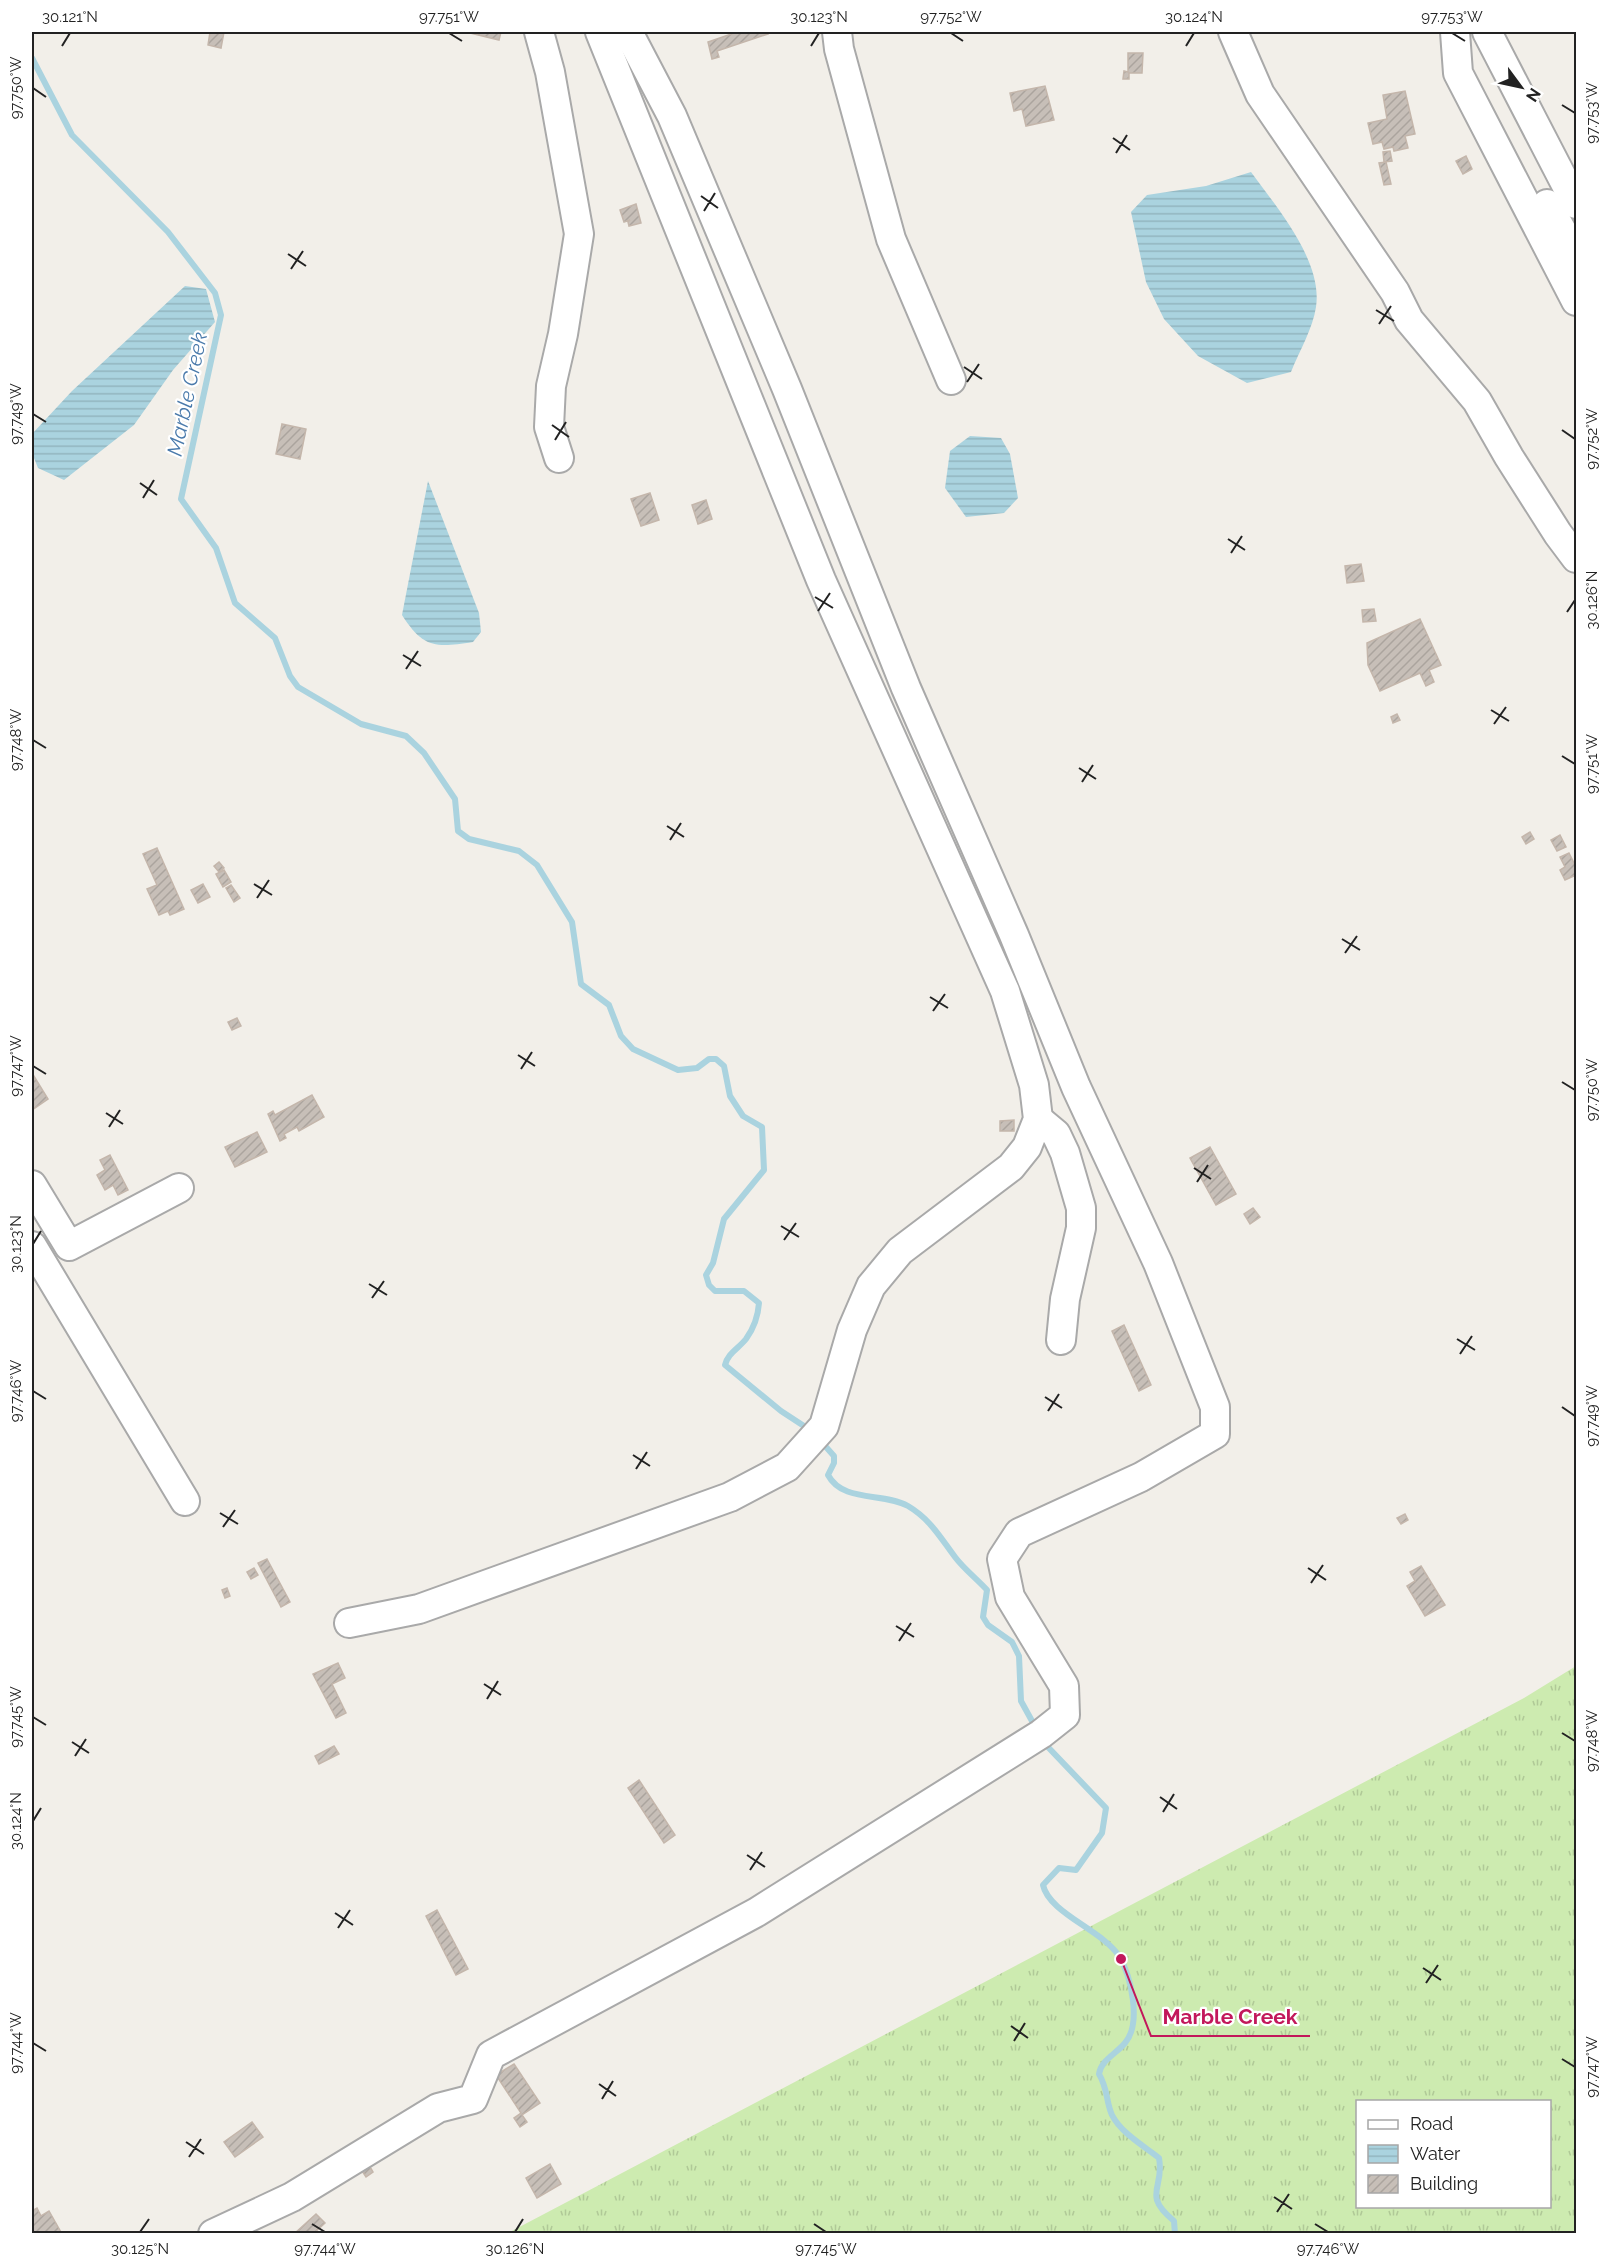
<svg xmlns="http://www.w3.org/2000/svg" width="1608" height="2265" font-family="Raleway,sans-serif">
  <defs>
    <pattern id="grass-tufts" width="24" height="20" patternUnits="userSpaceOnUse" patternTransform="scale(1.5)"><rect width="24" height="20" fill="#cdebb0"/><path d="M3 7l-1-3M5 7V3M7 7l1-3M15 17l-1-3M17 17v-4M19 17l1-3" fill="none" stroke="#b0c997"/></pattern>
    <pattern id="water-rules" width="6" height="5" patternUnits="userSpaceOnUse" patternTransform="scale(1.5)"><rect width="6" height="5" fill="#aad3df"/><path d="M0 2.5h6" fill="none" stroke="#92b5bf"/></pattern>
    <pattern id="building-hatch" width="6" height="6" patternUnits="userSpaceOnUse" patternTransform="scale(1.5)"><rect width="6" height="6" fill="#c7bfb8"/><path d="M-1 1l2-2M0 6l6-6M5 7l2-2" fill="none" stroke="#aba49e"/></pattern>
  </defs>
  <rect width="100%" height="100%" fill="#f2efe9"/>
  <!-- grass -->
  <path fill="url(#grass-tufts)" fill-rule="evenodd" d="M1576,1666V2233H508L1524,1698ZM1358,2102H1550V2206H1358Z"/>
  <!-- water -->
  <g fill="url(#water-rules)">
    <path d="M1251,172C1277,208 1323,261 1316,307C1313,328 1299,352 1291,372L1247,383L1198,356L1164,319L1146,282L1131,212L1147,195L1206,186Z"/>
    <polygon points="185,286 206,289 215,322 173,370 134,425 64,480 38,468 32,453 32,434 72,391"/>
    <polygon points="970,436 1001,438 1010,454 1018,498 1004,513 966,517 945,488 950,451"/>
    <path d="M428,481L479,613L481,632L473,642C435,648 423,648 402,615Z"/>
  </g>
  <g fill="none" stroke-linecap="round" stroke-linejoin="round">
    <!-- stream -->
    <g stroke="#aad3df" stroke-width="6">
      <path d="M32,58L72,135L168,232L215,293L221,315L181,499L216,548L235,603L275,638L290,676L298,687L361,724L406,736L424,753L455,799L458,831L469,839L519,851L537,865L572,922L581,984L609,1005L621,1036L633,1049L678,1070L697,1068L709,1059H716L724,1066L730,1096L743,1116L762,1127L764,1170L724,1219L713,1263L706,1275L709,1285L715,1291H744L759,1303C758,1317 754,1328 746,1339C738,1349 728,1353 725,1365L781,1411L807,1428"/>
      <path d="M826,1447L834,1456V1463L828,1475C843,1503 883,1492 908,1506C930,1519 940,1537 955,1557C964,1569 977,1579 987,1590L983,1617L988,1625L1012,1642L1019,1656L1021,1701L1032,1721"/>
      <path d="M1046,1745L1106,1808L1102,1833L1076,1870L1059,1868L1043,1885C1049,1913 1102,1930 1119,1956C1131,1976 1142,2023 1125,2043C1116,2054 1101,2060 1099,2074C1108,2089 1106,2102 1112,2115C1121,2133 1144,2146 1159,2158C1165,2189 1141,2194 1174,2221L1175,2234"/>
    </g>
  </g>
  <!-- building -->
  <g fill="url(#building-hatch)" stroke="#c4b6ab" stroke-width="1.5">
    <polygon points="210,32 224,32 221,48 208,45"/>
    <polygon points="466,32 501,32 499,40"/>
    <polygon points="737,32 767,32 768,34 717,51 719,57 712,59 708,42"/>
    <polygon points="1128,53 1143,53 1142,73 1129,73 1129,79 1123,79 1124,71 1128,72"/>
    <polygon points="1045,86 1054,120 1026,126 1022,109 1014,111 1010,93"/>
    <polygon points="1405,91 1415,134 1405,136 1408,148 1394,151 1393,147 1384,149 1382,142 1373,144 1368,123 1387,119 1383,95"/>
    <polygon points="1390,151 1392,161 1384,162 1383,152"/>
    <polygon points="1466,156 1472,169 1463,174 1456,161"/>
    <polygon points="1386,162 1391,184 1384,185 1379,163"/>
    <polygon points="636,204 641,223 629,226 628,222 630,220 624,222 620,210"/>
    <polygon points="282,424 306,429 300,459 276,454"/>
    <polygon points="650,493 659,520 641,526 631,499"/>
    <polygon points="706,500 712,519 698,524 692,505"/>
    <polygon points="1361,564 1364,581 1347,583 1345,566"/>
    <polygon points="1374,609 1376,621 1363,622 1362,610"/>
    <polygon points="1420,619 1441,665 1429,670 1434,682 1426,686 1420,673 1380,691 1368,665 1367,643"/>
    <polygon points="1397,714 1400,720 1393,723 1391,717"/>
    <polygon points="1530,832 1534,839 1526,844 1522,837"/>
    <polygon points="1560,835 1566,847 1557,851 1551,840"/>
    <polygon points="157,848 184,909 170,915 168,911 159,915 147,889 157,885 143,854"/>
    <polygon points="1569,853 1576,867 1576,875 1565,880 1560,870 1565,867 1560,857"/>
    <polygon points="219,862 224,868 219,872 214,866"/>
    <polygon points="224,870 231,882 223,887 216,874"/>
    <polygon points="203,884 210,897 198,903 191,890"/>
    <polygon points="231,885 240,898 234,902 226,888"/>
    <polygon points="237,1018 241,1026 232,1030 228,1022"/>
    <polygon points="32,1073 48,1099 32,1110"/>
    <polygon points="312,1095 324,1117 299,1131 297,1127 284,1134 286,1138 280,1141 268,1114 273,1111 275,1115"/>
    <polygon points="1014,1120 1014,1131 1000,1131 1000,1121"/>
    <polygon points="257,1132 267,1152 235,1167 225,1147"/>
    <polygon points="1210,1147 1236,1194 1216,1205 1190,1158"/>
    <polygon points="110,1155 128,1190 118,1195 113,1185 105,1190 97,1175 105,1170 100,1160"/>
    <polygon points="1253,1208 1260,1217 1250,1224 1244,1214"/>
    <polygon points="1124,1325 1151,1385 1139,1391 1112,1331"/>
    <polygon points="1405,1514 1408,1520 1401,1524 1397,1518"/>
    <polygon points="267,1559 290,1602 281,1607 258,1563"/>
    <polygon points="1421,1566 1445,1605 1425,1616 1407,1586 1415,1581 1410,1572"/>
    <polygon points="254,1568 258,1575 251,1579 247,1572"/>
    <polygon points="227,1588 230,1596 225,1598 222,1590"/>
    <polygon points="338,1663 345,1678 332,1684 346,1713 336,1718 313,1674"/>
    <polygon points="334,1746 339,1754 319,1764 315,1756"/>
    <polygon points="639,1780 675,1835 664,1843 628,1788"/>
    <polygon points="437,1910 468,1969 456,1975 426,1916"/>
    <polygon points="514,2064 540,2103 522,2115 527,2122 520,2127 514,2118 521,2113 496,2075"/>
    <polygon points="252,2122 263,2137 235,2157 224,2142"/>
    <polygon points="366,2160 373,2172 366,2177 358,2165"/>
    <polygon points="550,2164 561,2184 537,2198 526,2178"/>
    <polygon points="37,2208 41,2216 49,2211 62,2234 32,2234 32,2211"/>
    <polygon points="316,2214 325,2223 313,2234 294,2234"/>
  </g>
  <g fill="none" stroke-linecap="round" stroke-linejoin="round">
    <defs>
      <g id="minor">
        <polyline points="539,32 550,72 579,234 563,334 551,386 549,427 559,458"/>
        <polyline points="837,32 839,49 891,239 951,380"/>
        <polyline points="1233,32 1260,94 1395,292 1409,320 1477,401 1509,457 1558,534 1576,558"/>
        <polyline points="1455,32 1458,73 1576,301"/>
        <polyline points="1487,32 1576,204"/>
        <polyline points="1547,204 1576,256"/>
        <polyline points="1038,1119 1056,1134 1065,1153 1081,1208 1081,1228 1065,1299 1061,1340"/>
        <polyline points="32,1185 69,1246 179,1188"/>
        <polyline points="32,1246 185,1501"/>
        <polyline points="349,1623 419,1609 730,1497 787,1467 824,1426 852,1330 871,1286 900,1251 1011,1167 1027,1147 1038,1119 1034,1085 1005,991 821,580 600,32"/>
        <polyline points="213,2234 292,2197 438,2108 473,2099 491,2055 757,1912 1041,1734 1065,1715 1064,1686 1010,1597 1002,1559 1019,1533 1141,1477 1215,1434 1215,1407 1158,1263 1076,1087 1014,935 906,688 787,389 672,116 628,32"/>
      </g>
    </defs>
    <!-- minor casing -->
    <use href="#minor" stroke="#a9a9a9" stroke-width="32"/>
    <!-- minor -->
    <use href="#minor" stroke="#fff" stroke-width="28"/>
  </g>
  <!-- ticks -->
  <path fill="none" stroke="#222" stroke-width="2" d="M449,33L462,41M951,33L963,41M1452,33L1465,41M62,46L70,33M811,46L819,33M1186,46L1194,33M33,88L46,97M1562,105L1575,113M1113,138L1130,150M1116,153L1127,135M701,196L718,208M704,211L715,193M288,254L306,266M291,269L303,251M1376,310L1394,321M1379,324L1391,306M964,367L982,379M967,382L979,364M33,414L46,422M552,425L569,437M1562,430L1575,439M555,440L566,422M140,483L157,495M143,498L154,480M1228,539L1245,550M1231,553L1242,536M815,597L833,608M818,611L830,593M1567,612L1575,600M403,655L421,666M406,669L418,651M1491,710L1509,721M1494,724L1506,707M33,740L46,748M1562,756L1575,764M1079,768L1096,779M1082,782L1093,765M667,826L684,837M670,840L681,823M254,884L272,895M257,898L269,880M1342,939L1360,950M1345,953L1357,936M930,997L948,1008M933,1011L945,994M518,1055L535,1066M33,1066L46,1074M521,1069L532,1052M1562,1082L1575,1090M106,1113L123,1124M109,1127L120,1110M1194,1168L1211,1179M1197,1182L1208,1165M781,1226L799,1237M784,1240L796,1223M33,1244L41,1231M369,1284L387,1295M372,1298L384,1281M1457,1339L1475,1350M1460,1354L1472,1336M33,1391L46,1399M1045,1397L1062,1408M1562,1407L1575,1416M1048,1411L1059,1394M633,1455L650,1466M636,1469L647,1452M220,1513L238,1524M223,1527L235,1510M1308,1568L1326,1580M1311,1583L1323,1565M896,1626L914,1637M899,1641L911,1623M484,1684L501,1695M487,1699L498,1681M33,1717L46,1725M1562,1733L1575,1741M72,1742L89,1753M75,1756L86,1739M1160,1797L1177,1809M1163,1812L1174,1794M33,1821L41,1808M747,1855L765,1867M750,1870L762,1852M335,1913L353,1925M338,1928L350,1910M1423,1968L1441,1980M1426,1983L1438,1965M1011,2026L1028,2038M1014,2041L1025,2023M33,2043L46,2051M1562,2059L1575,2067M599,2084L616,2096M602,2099L613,2081M186,2142L204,2154M189,2157L201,2139M1274,2197L1292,2209M1277,2212L1289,2194M312,2224L325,2232M814,2224L826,2232M1315,2224L1328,2232M140,2232L149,2219M515,2232L523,2219"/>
  <g text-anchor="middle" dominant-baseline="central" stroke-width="4.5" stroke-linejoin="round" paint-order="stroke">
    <!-- water labels -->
    <g font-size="21" font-style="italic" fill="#4a7aab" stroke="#fff">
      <text transform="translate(187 394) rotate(-78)">Marble Creek</text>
    </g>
  </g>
  <!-- callouts -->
  <path fill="none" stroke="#c2185b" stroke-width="2" d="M1121 1959L1151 2036H1310"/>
  <circle fill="#c2185b" stroke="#fff" stroke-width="2" cx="1121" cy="1959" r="6"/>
  <g font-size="21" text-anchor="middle" font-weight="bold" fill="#c2185b" stroke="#fff" stroke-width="4.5" stroke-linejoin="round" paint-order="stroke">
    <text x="1230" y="2024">Marble Creek</text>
  </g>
  <!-- border -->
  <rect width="1608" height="2265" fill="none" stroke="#ffffff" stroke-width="66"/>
  <!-- legend -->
  <rect x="1356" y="2100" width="195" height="108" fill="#ffffff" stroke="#a7a7a7" stroke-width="1.5"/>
  <rect x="1368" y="2120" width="30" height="9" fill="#ffffff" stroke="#a7a7a7" stroke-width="1.5"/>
  <text x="1410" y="2130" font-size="18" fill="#222222">Road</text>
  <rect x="1368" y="2145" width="30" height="18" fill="url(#water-rules)" stroke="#a7a7a7" stroke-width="1.5"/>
  <text x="1410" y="2160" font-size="18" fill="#222222">Water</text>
  <rect x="1368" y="2175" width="30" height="18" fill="url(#building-hatch)" stroke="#a7a7a7" stroke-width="1.5"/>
  <text x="1410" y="2190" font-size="18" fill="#222222">Building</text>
  <!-- north arrow -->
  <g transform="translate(1521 87) rotate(123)" stroke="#ffffff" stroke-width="4.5" paint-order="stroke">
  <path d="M0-4.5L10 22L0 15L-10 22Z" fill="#222222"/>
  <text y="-9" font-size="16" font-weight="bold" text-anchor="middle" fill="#222222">N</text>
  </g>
  <rect x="33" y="33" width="1542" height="2199" fill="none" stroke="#222" stroke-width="2"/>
  <g font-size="15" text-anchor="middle" fill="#222">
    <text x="70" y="22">30.121°N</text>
    <text x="449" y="22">97.751°W</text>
    <text x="819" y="22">30.123°N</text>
    <text x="951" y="22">97.752°W</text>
    <text x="1194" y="22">30.124°N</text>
    <text x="1452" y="22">97.753°W</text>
    <text transform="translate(16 88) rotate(-90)" y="5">97.750°W</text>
    <text transform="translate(1592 113) rotate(-90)" y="5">97.753°W</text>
    <text transform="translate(16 414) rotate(-90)" y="5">97.749°W</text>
    <text transform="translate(1592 439) rotate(-90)" y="5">97.752°W</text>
    <text transform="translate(1592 600) rotate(-90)" y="5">30.126°N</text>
    <text transform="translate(16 740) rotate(-90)" y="5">97.748°W</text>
    <text transform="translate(1592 764) rotate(-90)" y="5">97.751°W</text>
    <text transform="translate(16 1066) rotate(-90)" y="5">97.747°W</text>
    <text transform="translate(1592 1090) rotate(-90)" y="5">97.750°W</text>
    <text transform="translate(16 1244) rotate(-90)" y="5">30.123°N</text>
    <text transform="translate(16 1391) rotate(-90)" y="5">97.746°W</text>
    <text transform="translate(1592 1416) rotate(-90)" y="5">97.749°W</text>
    <text transform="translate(16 1717) rotate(-90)" y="5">97.745°W</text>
    <text transform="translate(1592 1741) rotate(-90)" y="5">97.748°W</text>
    <text transform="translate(16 1821) rotate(-90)" y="5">30.124°N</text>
    <text transform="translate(16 2043) rotate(-90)" y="5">97.744°W</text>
    <text transform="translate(1592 2067) rotate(-90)" y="5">97.747°W</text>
    <text x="140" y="2254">30.125°N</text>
    <text x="325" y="2254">97.744°W</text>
    <text x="515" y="2254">30.126°N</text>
    <text x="826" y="2254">97.745°W</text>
    <text x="1328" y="2254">97.746°W</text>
  </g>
</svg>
